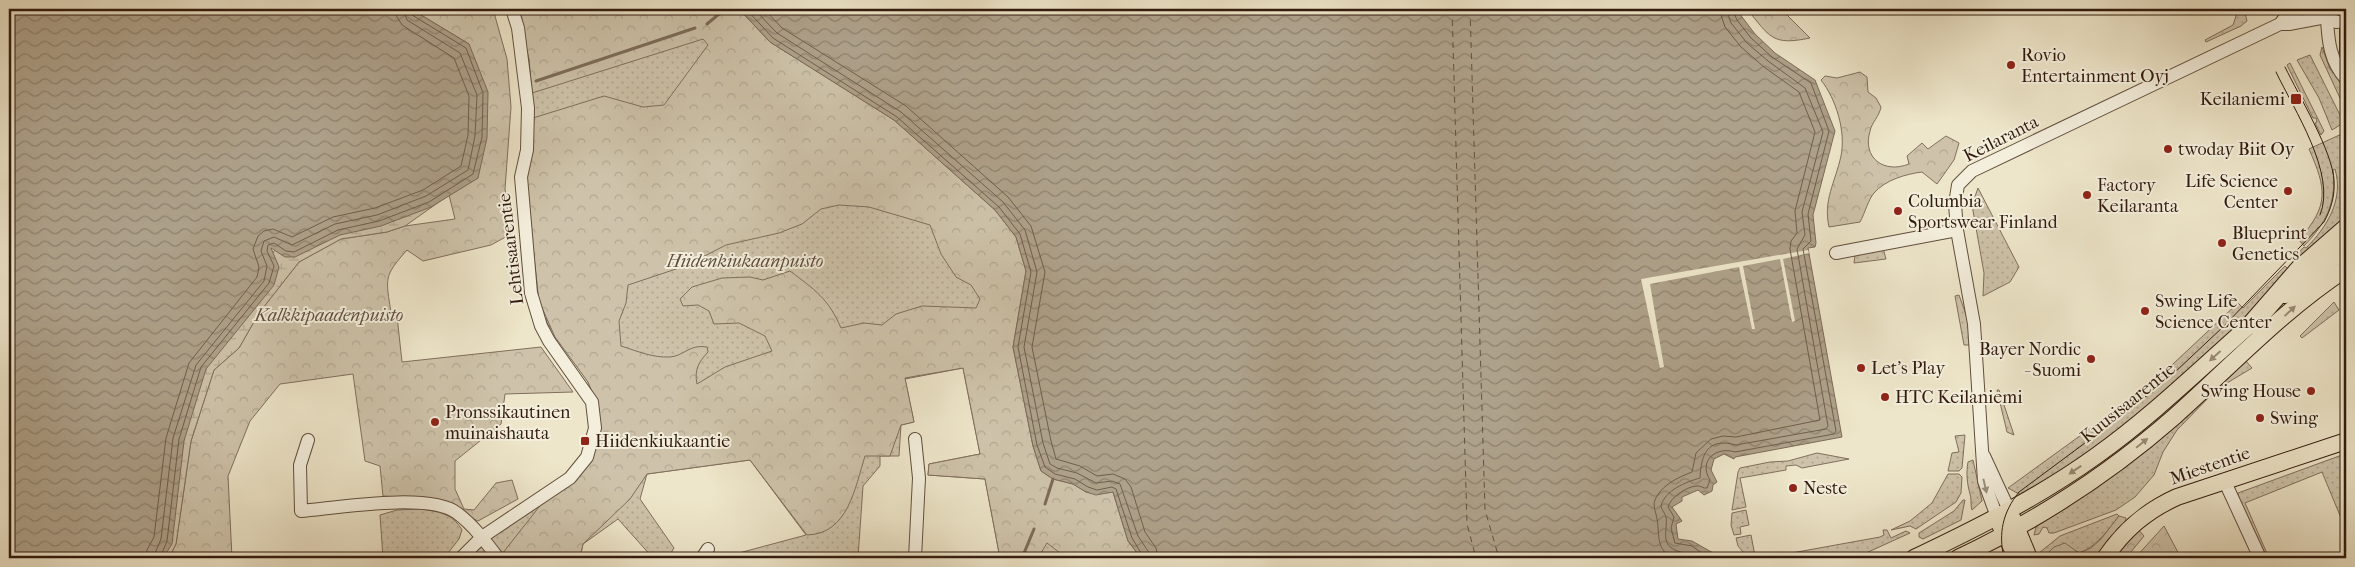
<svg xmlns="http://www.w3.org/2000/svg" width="2355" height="567" font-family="'IM FELL French Canon',serif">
  <defs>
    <pattern id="grass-dots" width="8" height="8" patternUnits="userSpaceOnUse" patternTransform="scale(1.25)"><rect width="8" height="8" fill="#cec3aa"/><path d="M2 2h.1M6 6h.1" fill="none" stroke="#b1a791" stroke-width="1.8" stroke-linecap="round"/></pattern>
    <pattern id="forest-crowns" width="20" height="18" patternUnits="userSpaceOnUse" patternTransform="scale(1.25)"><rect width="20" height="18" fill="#cec3aa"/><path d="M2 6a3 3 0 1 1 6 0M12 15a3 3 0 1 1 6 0" fill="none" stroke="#b1a791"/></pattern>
    <pattern id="wetland-marsh" width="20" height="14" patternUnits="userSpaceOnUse" patternTransform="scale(1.25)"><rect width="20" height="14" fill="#cec3aa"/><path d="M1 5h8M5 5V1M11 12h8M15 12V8" fill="none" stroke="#b1a791"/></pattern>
    <pattern id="water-waves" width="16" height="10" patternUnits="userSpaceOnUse" patternTransform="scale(1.25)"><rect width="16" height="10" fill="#aea18a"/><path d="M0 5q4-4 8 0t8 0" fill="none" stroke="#8e826f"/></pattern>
  </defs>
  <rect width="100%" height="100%" fill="#eee6ca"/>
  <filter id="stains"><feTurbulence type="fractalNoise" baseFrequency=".004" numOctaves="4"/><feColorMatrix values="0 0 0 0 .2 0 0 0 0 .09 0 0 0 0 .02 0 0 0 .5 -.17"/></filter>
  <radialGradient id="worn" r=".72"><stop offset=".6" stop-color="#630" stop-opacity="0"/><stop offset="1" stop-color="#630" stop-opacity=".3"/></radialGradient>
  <!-- grass -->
  <g fill="url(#grass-dots)" stroke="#806f5c">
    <polygon points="516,9 739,9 770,42 894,120 1128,541 1141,558 1000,558 985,479 928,475 929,464 980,454 963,368 905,379 914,422 901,425 899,456 880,456 880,466 863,486 858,558 726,558 724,557 806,535 750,460 647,474 640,499 674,548 668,558 653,558 618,519 583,544 581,553 583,558 467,558 591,457 600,436 599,409 588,382 547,323 529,59"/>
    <polygon points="2235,9 2244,9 2247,21 2241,26 2206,42 2205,40 2233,25 2236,16"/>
    <polygon points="2322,47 2330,69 2346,88 2346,111 2320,55"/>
    <polygon points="2310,55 2343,121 2340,125 2332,130 2319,98 2297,60"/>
    <polygon points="2290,63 2324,131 2321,135 2315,123 2317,122 2316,118 2313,118 2287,65"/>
    <path d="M2346,132V204L2342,205L2346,221L2192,371L2087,455L2021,495L2008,488L2128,401L2173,364L2238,303L2243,308L2285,266L2288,269L2294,262L2292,260L2304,247L2306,248C2327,227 2344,200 2335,169L2333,170C2337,202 2326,223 2304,246L2299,240C2329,205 2327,190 2309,149Z"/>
    <polygon points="1978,188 2019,267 2010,282 1983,296 1984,273 1972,205"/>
    <polygon points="1883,248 1886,259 1854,263 1855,255"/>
    <polygon points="1959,295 1968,320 1971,345 1964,345 1955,296"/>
    <polygon points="2334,302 2339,310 2302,338 2300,336"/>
    <polygon points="2245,360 2252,368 2217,389 2177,430 2163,452 2154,475 2135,497 2116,510 2054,533 2049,533 2047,528 2043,527 2039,534 2034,535 2036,527 2054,511"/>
    <polygon points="1997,390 1999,390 2014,435 2007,432"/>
    <polygon points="1965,435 1962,468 1959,471 1948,471 1952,453 1959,452 1955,436"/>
    <polygon points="1817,453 1849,459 1802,468 1796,465 1786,466 1786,470 1740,478 1746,507 1732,510 1738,472 1740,468 1770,462 1788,461"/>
    <polygon points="2342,455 2346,463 2346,530 2322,472 2245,503 2269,558 2265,558 2240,504 2238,493"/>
    <path d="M1973,460L1982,501L1972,510C1970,505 1972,499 1970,494C1967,483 1966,474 1968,462Z"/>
    <polygon points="1948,474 1959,474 1962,477 1961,493 1956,502 1916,529 1910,526 1891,530 1910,521 1932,503"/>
    <polygon points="1963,500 1965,500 1961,520 1923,539 1919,537 1919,533 1954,511"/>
    <path d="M421,509C439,512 452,513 462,530L459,539L444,558H383L380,515L397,510Z"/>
    <polygon points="1746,510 1749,525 1740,527 1741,534 1734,535 1731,525 1732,513"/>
    <path d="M2117,514L2119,516C2107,531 2098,545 2080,553L2072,549L2054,547L2043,558H2038L2039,553L2060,536Z"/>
    <polygon points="1883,530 1887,530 1891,538 1906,531 1910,533 1855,558 1764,558 1880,537 1884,535"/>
    <polygon points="1751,535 1755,556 1761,555 1761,558 1748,558 1738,546 1736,538"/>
  </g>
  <!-- forest -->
  <g fill="url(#forest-crowns)" stroke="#806f5c" fill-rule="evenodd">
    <path d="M411,9H493L507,59L511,107L505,189L511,234L491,245L423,261L407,250C383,277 386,278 391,313L397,316L402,362L541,347L573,392L505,394L501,424L455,461V489L464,509L474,510L496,483L512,480L518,499L478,521L429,499L383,496L380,466L365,461L353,374L280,384L250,421L228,476L232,558H169L176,544L191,441L214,370L239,348L259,313L299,262L341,239L387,232L405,226L455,219L449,195L478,178L469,44Z"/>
    <path d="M516,9H739L770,42L894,120L995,210L1016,237L1026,271L1013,347L1033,446L1041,471L1053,479L1073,484L1086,492H1113L1128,541L1141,558H1063L1064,556L1047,543L1038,558H1000L985,479L928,475L929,464L980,454L963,368L905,378L914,422L901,425L890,456H865C855,488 848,534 807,535L750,460L647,474L630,499L583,544L581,553L583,558H505L502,554L543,502L591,457L600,436L599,409L588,382L555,337L539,301L525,177L533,118L604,96L643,107L664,105L708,45L703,39L532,93L529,59ZM839,205L869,207L930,225L941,254L956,277L971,285L980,299L976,308L922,306L896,314L882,325L864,323L841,328C828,298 815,290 790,271L763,280L750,277L722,278L692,287L680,299L683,306L698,305L709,311L714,324L739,323L765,336L772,351L725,367L697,384C694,369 699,362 708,352L707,347C689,344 684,356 670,357C653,358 637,351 621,346L619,321L626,303L628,285L685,266L726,245L779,233L802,224L821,209Z"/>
    <path d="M1747,9H1781L1810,38C1772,46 1770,37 1747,9Z"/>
    <path d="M1860,72L1867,77L1868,92L1876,98L1881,107C1879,117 1872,122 1870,131C1862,158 1884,174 1909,164L1907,156L1922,143L1928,149L1946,136L1959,143L1954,160L1937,184L1922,172C1906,174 1885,180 1874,193C1868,200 1865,213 1860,222L1829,227C1823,200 1835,183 1841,156C1846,131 1836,99 1821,80L1825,76L1837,78Z"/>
    <polygon points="2119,516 2126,518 2125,523 2096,558 2043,558 2054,547 2065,543 2079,553 2091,548 2101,539"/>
    <polygon points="2164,526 2181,558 2135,558"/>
    <polygon points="2137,528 2144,536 2126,558 2111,558"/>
  </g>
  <!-- wetland -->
  <polygon fill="url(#wetland-marsh)" stroke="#806f5c" points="449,195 405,226 387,232 341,239 299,262 259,313 239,348 214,370 191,441 176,544 169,558 85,558 261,279 274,251 295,232"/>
  <!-- water -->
  <g fill="url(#water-waves)" stroke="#7c6b58">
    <polygon points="9,9 411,9 469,44 488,92 487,138 478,178 431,207 381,226 340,235 295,257 285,257 271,248 279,267 274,285 206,369 184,441 172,544 163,558 9,558"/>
    <polygon points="739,9 1736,9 1755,34 1775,53 1815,80 1835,131 1813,215 1816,243 1815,247 1808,248 1842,437 1735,457 1734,459 1724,454 1714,459 1711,470 1717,482 1713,485 1712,491 1704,495 1698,490 1682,497 1682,501 1672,507 1682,521 1676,524 1678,539 1692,541 1722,558 1141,558 1128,541 1113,492 1096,495 1086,492 1073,484 1053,479 1041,471 1033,446 1013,347 1026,271 1016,237 995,210 894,120 770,42"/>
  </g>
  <!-- pier -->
  <polygon fill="#eee6ca" points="1808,250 1809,253 1783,259 1795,321 1792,322 1780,259 1743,266 1755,329 1752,329 1739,267 1650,284 1664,367 1660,368 1641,279"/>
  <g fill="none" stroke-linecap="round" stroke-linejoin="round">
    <!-- shore -->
    <g stroke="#705e4c" stroke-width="1">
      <polyline points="746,9 773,38 897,117 999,207 1020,234 1031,272 1018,347 1037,445 1045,467 1055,474 1075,479 1088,487 1097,490 1112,487 1116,489 1132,538 1144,558"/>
      <polyline points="754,9 777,33 901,112 1003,202 1025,230 1037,272 1024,347 1043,443 1050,464 1057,468 1077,473 1096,483 1112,481 1120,484 1138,536 1148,551 1150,558"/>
      <polyline points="764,9 782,28 906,106 1008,197 1031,226 1045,272 1032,347 1051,441 1056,459 1080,466 1097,476 1113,474 1125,479 1131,487 1145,532 1156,548 1158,558"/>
      <polyline points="146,558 147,550 154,537 166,438 189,363 257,277 259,267 253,249 258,236 264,231 273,229 292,237 333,217 375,208 423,190 461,166 468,135 469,96 454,58 402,25 397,17 395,9"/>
      <polyline points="153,558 161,539 173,438 196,365 264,281 267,266 261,251 264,241 274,237 292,245 335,224 377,215 426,196 468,170 475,136 477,95 460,53 407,20 403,9"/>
      <polyline points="160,558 167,541 179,439 201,367 269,283 274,266 267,251 268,245 274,243 286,251 294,252 338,230 379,221 429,202 473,174 482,137 483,93 466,48 412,15 409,9"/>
      <path d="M1675,558C1655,551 1660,536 1657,519C1656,511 1651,505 1657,496C1664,484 1679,477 1692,472L1696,453L1711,439L1723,436L1736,437L1820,420L1790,249L1791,241L1797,233L1795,211L1815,132L1799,92L1764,67L1741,47L1725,27L1719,9"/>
      <path d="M1697,558C1690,552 1683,554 1675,550C1660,543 1668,529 1666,517C1665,513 1662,511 1661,506C1665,490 1686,482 1700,478C1701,455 1707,437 1736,445L1826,429L1828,426L1797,249L1805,235L1802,212L1823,132L1805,88L1768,61L1747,43L1731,23L1726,9"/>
      <path d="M1709,558L1692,546L1675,543L1671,528L1674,517L1668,507C1671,497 1686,487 1696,486C1701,485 1703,489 1707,488L1710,480C1698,461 1716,446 1735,452L1834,434L1836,431L1803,249L1811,241L1808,214L1829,131L1811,83L1772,57L1751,38L1737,20L1732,9"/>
    </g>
    <!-- stream -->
    <g stroke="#7c6b58" stroke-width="3">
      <polyline points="707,24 725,9"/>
      <polyline points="536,81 695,28"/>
      <polyline points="1045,504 1053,479"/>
      <polyline points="1022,558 1034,529"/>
    </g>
    <!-- ferry -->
    <g stroke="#63513f" stroke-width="1" stroke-dasharray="6 5" stroke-linecap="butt">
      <polyline points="1452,9 1467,524 1476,558"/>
      <polyline points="1470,9 1485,510 1499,558"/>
    </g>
    <defs>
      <g id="minor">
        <polyline points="2323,13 2336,22 2346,21"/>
        <path d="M2327,18C2328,41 2330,61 2346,79"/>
        <polyline points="2280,24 2289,24 2326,17"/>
        <polyline points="2346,30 2346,52"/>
        <polyline points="1836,253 1957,230"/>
        <polyline points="915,439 919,478 915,558"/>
        <path d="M308,440L300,465L301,511C336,508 429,492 457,513C473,525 486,542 498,558"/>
        <polyline points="1984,456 2009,510"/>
        <polyline points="2225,482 2260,558"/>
        <polyline points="1997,517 1984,481 1974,324 1957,230 1955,204 1958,185 1972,171 2280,24 2286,16 2302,9"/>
        <polyline points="461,558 482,537 570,478 587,457 595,428 592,402 549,341 541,326 531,293 521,177 527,150 528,108 518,28 512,9"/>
        <polyline points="702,558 708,549"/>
      </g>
      <g id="major">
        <polyline points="2285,295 2346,249"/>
        <polyline points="2013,519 2029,558"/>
        <polyline points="2000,525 2017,558"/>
        <path d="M1914,558C1977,528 2039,497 2096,456C2155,414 2206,363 2260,316"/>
        <path d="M1958,558C2036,521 2109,474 2174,417C2230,367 2283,310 2346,269"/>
        <path d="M2105,558C2124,530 2146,511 2177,497L2346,441"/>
      </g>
      <polyline id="highway" points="2252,324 2300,269 2346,229"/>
    </defs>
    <!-- minor casing -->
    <use href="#minor" stroke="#604e3c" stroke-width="14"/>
    <!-- major casing -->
    <use href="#major" stroke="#311b0d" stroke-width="18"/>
    <!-- highway casing -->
    <use href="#highway" stroke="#311b0d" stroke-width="21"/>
    <!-- minor -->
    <use href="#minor" stroke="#f4efdd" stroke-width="12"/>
    <!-- major -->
    <use href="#major" stroke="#eee6ca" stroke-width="16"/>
    <!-- highway -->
    <use href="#highway" stroke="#eee6ca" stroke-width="19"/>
    <!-- tram -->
    <g stroke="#311b0d" stroke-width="1">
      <path d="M2276,72C2294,110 2337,174 2320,215"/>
      <path d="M2004,558C1998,533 2003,512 2019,492L2132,408L2174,373L2224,326L2324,222C2331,209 2335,196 2334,181C2333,152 2299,96 2285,67"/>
    </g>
  </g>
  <!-- one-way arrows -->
  <defs><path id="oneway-solid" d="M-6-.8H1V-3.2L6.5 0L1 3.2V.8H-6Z" transform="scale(1.25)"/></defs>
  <g fill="#998b75">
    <use href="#oneway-solid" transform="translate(2290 311) rotate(-43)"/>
    <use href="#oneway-solid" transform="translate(2215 356) rotate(138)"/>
    <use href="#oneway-solid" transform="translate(2142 443) rotate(-39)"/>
    <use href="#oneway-solid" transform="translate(2075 470) rotate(146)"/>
  </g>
  <use fill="#9c907f" href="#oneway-solid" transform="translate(1985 486) rotate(77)"/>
  <!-- markers -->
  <g fill="#8f2418" stroke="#f4efdd" stroke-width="2">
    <circle cx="2011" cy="65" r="5"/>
    <rect x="2290" y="93" width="12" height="12" rx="2.5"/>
    <circle cx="2168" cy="149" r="5"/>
    <circle cx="2288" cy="191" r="5"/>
    <circle cx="2087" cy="195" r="5"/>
    <circle cx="1898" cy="211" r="5"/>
    <circle cx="2222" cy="243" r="5"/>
    <circle cx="2145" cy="311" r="5"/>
    <circle cx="2091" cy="359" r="5"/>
    <circle cx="1861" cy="368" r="5"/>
    <circle cx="2311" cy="391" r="5"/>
    <circle cx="1885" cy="397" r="5"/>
    <circle cx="2260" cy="418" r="5"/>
    <circle cx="435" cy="422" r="5"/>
    <rect x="580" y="436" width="10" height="10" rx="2.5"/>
    <circle cx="1793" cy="488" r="5"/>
  </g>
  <g text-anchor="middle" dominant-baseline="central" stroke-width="4" stroke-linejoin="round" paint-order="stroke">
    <!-- poi labels -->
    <g font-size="18" fill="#311b0d" stroke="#f4efdd" text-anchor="start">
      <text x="2021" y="55">Rovio<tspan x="2021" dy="21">Entertainment Oyj</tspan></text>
      <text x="2285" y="99" text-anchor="end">Keilaniemi</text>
      <text x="2178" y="149">twoday Biit Oy</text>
      <text x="2278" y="181" text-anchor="end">Life Science<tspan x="2278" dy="21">Center</tspan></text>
      <text x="2097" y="185">Factory<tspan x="2097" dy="21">Keilaranta</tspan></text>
      <text x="1908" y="201">Columbia<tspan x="1908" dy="21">Sportswear Finland</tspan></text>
      <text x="2232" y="233">Blueprint<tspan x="2232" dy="21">Genetics</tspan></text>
      <text x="2155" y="301">Swing Life<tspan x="2155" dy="21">Science Center</tspan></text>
      <text x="2081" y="349" text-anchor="end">Bayer Nordic<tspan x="2081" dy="21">- Suomi</tspan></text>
      <text x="1871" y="368">Let's Play</text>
      <text x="2301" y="391" text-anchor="end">Swing House</text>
      <text x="1895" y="397">HTC Keilaniemi</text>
      <text x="445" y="412">Pronssikautinen<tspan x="445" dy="21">muinaishauta</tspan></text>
      <text x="2270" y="418">Swing</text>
      <text x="595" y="441">Hiidenkiukaantie</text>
      <text x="1803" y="488">Neste</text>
    </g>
    <!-- street labels -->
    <g font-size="18" fill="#311b0d" stroke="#f4efdd">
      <text transform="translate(2001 139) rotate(-27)">Keilaranta</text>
      <text transform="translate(511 249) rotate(-97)">Lehtisaarentie</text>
      <text transform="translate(2128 403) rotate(-39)">Kuusisaarentie</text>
      <text transform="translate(2210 466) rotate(-19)">Miestentie</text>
    </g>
    <!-- park labels -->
    <g font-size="18" font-style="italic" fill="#604d3c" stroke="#f4efdd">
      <text x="745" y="261">Hiidenkiukaanpuisto</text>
      <text x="329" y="315">Kalkkipaadenpuisto</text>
    </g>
  </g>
  <!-- margin -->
  <rect width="2355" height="567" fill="none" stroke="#eee6ca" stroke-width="30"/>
  <rect x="10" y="10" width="2335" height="547" fill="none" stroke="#311b0d" stroke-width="2.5"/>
  <rect x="15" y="15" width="2325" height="537" fill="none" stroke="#311b0d"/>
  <rect width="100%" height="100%" filter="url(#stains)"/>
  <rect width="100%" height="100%" fill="url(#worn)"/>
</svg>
